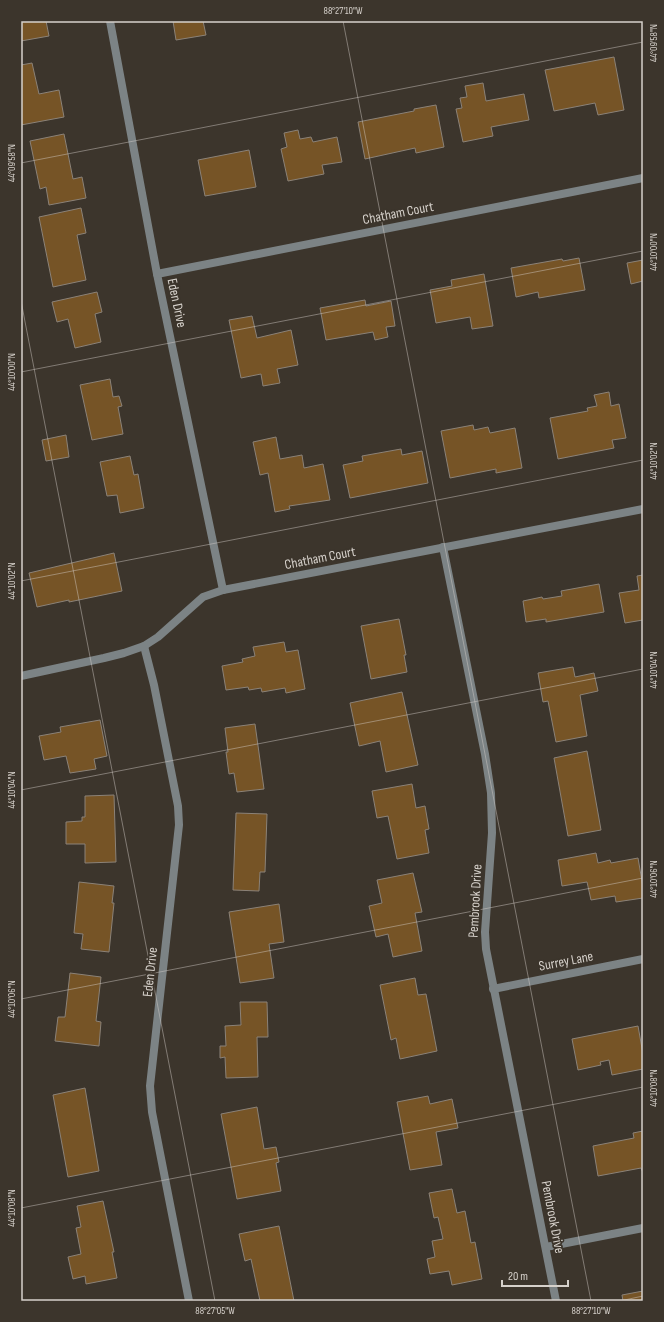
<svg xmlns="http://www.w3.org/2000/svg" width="664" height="1322" font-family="'Sofia Sans Condensed',sans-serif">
  <rect width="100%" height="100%" fill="#3c352c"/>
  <!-- building -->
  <g fill="#765426" stroke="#8b8278">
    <polygon points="21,21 46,21 49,36 21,41"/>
    <polygon points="173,21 203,21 206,35 176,40"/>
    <polygon points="614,57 624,110 598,115 595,103 554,111 545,70"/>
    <polygon points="32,63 39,94 59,90 64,117 21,125 21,65"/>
    <polygon points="483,83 486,101 524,94 529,120 491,127 493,136 463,142 456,109 462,108 460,98 467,97 465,86"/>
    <polygon points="436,105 444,147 416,153 415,148 365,159 358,122 414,111 414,109"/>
    <polygon points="298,130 300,139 311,137 313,142 337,137 342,162 322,165 324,174 288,181 281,149 287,147 284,133"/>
    <polygon points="64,134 73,179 82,177 86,198 49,205 46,187 40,189 30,141"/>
    <polygon points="249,150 256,187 205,196 198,160"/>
    <polygon points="81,208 86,233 77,235 86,280 53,287 39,217"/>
    <polygon points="579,258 585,290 539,298 538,292 516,297 511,268 562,259 563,261"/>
    <polygon points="643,260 643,281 631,284 627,263"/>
    <polygon points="484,274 493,326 472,329 470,317 436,323 430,290 452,286 451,280"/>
    <polygon points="97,292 102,312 95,314 101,342 75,348 68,319 57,322 52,302"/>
    <polygon points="365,300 366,306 391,301 395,326 386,327 388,337 375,340 373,332 326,340 320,308"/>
    <polygon points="252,316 257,338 291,330 298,365 277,369 280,383 263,386 261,374 241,378 229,320"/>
    <polygon points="110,379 113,397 119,396 122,406 118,407 123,434 92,440 80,385"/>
    <polygon points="609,392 611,406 619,404 626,438 612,440 614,448 558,459 550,418 588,411 587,408 597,406 594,395"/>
    <polygon points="473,425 474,430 488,427 490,433 515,428 522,468 496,473 496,469 450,478 441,431"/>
    <polygon points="66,435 69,457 46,461 42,440"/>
    <polygon points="276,437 280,459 302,455 304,468 323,464 330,500 289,506 290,509 275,512 268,473 260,475 253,442"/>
    <polygon points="401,449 402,455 422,451 428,483 350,498 343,465 363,461 362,456"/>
    <polygon points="130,456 134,475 138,474 144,508 120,513 117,495 107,496 100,462"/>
    <polygon points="114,553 122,591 69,602 69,600 37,607 29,573"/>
    <polygon points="643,575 643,620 625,623 619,593 639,590 637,576"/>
    <polygon points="599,584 604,612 546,622 546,619 526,622 523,601 542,597 543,599 562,596 561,591"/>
    <polygon points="399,619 406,655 404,655 407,672 371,679 361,626"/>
    <polygon points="284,642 286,652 298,650 305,689 286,693 285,688 262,692 261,688 249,690 248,687 226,690 222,666 243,662 242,659 255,656 253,647"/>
    <polygon points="573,667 575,677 594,673 598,691 580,695 587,736 556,742 548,701 543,702 538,673"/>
    <polygon points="402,692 418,765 386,772 380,741 359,746 350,703"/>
    <polygon points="100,720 107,756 94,759 96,769 70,773 66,756 44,760 39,736 61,732 60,727"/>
    <polygon points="255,724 264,789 237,792 234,773 229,774 226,752 228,752 225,728"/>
    <polygon points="587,751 601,830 568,836 554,758"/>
    <polygon points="412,784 416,808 425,806 429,829 425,830 429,853 397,859 388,816 377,818 372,791"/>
    <polygon points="114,795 116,862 85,863 85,844 66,844 66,822 82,821 82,817 85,817 85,796"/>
    <polygon points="236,813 267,814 265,872 260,872 259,891 233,890"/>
    <polygon points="596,853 598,863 610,860 611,863 638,858 643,887 643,898 616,902 615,896 591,900 587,882 562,886 558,860"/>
    <polygon points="413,873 422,912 415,913 422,951 393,957 388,934 376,937 369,906 382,903 377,880"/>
    <polygon points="79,882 114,886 112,903 114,903 109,952 81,949 83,934 74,933"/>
    <polygon points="279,904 284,942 269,944 274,978 240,983 229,912"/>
    <polygon points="70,973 101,977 96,1021 101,1022 99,1046 55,1041 58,1017 65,1017"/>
    <polygon points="415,978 418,995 426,994 437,1051 400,1059 396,1038 391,1040 380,985"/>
    <polygon points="240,1002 267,1002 268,1037 257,1037 258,1077 226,1078 225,1057 220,1058 220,1046 226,1046 225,1026 241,1025"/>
    <polygon points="638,1026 643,1054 643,1069 612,1075 609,1060 600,1062 601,1065 578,1070 572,1039"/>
    <polygon points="85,1088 99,1171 68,1177 53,1095"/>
    <polygon points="428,1096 430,1104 452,1099 458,1128 436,1132 442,1165 410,1170 397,1102"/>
    <polygon points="257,1107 264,1149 276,1147 279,1162 276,1163 281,1191 237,1199 221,1114"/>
    <polygon points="643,1131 643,1173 641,1168 598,1176 593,1146 634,1138 633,1133"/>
    <polygon points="452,1189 457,1213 465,1211 471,1243 475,1242 482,1279 452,1285 449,1271 430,1274 427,1259 435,1257 432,1241 443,1239 438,1217 434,1218 429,1193"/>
    <polygon points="103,1201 114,1252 112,1252 117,1278 86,1284 85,1276 73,1279 68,1257 81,1254 76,1228 81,1227 77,1206"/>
    <polygon points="279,1226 294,1301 260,1301 251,1259 245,1261 239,1234"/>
    <polygon points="643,1291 643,1301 623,1301 622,1295"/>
  </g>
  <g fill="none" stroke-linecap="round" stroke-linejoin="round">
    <!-- street -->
    <g stroke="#7c8385" stroke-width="8">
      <polyline points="110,21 157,274 223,590"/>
      <polyline points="157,274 643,178"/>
      <polyline points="443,547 485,754 491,793 492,833 485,932 486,949 556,1301"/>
      <polyline points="144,646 154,685 178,806 179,825 150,1086 152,1112 189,1301"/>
      <polyline points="21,676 104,658 124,653 144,646 158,637 203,597 223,590 643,509"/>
      <polyline points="493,989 643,959"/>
      <polyline points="546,1247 643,1228"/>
    </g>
  </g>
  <!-- ticks -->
  <path fill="none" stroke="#d6d1cb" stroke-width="1" stroke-opacity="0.45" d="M343,21L591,1301M21,163L643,42M21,301L215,1301M21,372L643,251M21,581L643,460M21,790L643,669M21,999L643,878M21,1208L643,1087M620,1301L643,1296"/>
  <g text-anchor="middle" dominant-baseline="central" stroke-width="3.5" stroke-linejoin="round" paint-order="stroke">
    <!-- street labels -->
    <g font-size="14" fill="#d6d1cb" stroke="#3c352c">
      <text transform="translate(398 213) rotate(-11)">Chatham Court</text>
      <text transform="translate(177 303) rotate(78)">Eden Drive</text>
      <text transform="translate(320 558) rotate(-11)">Chatham Court</text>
      <text transform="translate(475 901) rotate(-87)">Pembrook Drive</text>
      <text transform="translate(566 961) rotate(-11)">Surrey Lane</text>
      <text transform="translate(150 972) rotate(-84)">Eden Drive</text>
      <text transform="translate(553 1217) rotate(79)">Pembrook Drive</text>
    </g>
  </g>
  <!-- border -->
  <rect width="664" height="1322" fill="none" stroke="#3c352c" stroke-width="44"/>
  <!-- scale -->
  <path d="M502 1280v6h66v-6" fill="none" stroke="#d6d1cb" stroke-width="2"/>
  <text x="508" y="1280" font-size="12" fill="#d6d1cb" stroke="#3c352c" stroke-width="3" paint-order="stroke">20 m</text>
  <rect x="22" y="22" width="620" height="1278" fill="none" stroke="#d6d1cb" stroke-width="1.5"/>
  <g font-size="10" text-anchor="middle" fill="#d6d1cb">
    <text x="343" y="14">88°27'10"W</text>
    <text transform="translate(653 43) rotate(-90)" y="4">44°09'58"N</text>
    <text transform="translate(11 163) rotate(-90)" y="4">44°09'58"N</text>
    <text transform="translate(653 252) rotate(-90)" y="4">44°10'00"N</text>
    <text transform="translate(11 372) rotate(-90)" y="4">44°10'00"N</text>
    <text transform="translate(653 461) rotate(-90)" y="4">44°10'02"N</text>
    <text transform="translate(11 581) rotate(-90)" y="4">44°10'02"N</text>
    <text transform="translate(653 670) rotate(-90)" y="4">44°10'04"N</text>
    <text transform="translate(11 790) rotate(-90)" y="4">44°10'04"N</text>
    <text transform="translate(653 879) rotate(-90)" y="4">44°10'06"N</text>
    <text transform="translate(11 999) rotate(-90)" y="4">44°10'06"N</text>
    <text transform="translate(653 1088) rotate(-90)" y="4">44°10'08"N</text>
    <text transform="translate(11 1208) rotate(-90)" y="4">44°10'08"N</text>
    <text x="215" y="1314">88°27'05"W</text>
    <text x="591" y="1314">88°27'10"W</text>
  </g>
</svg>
